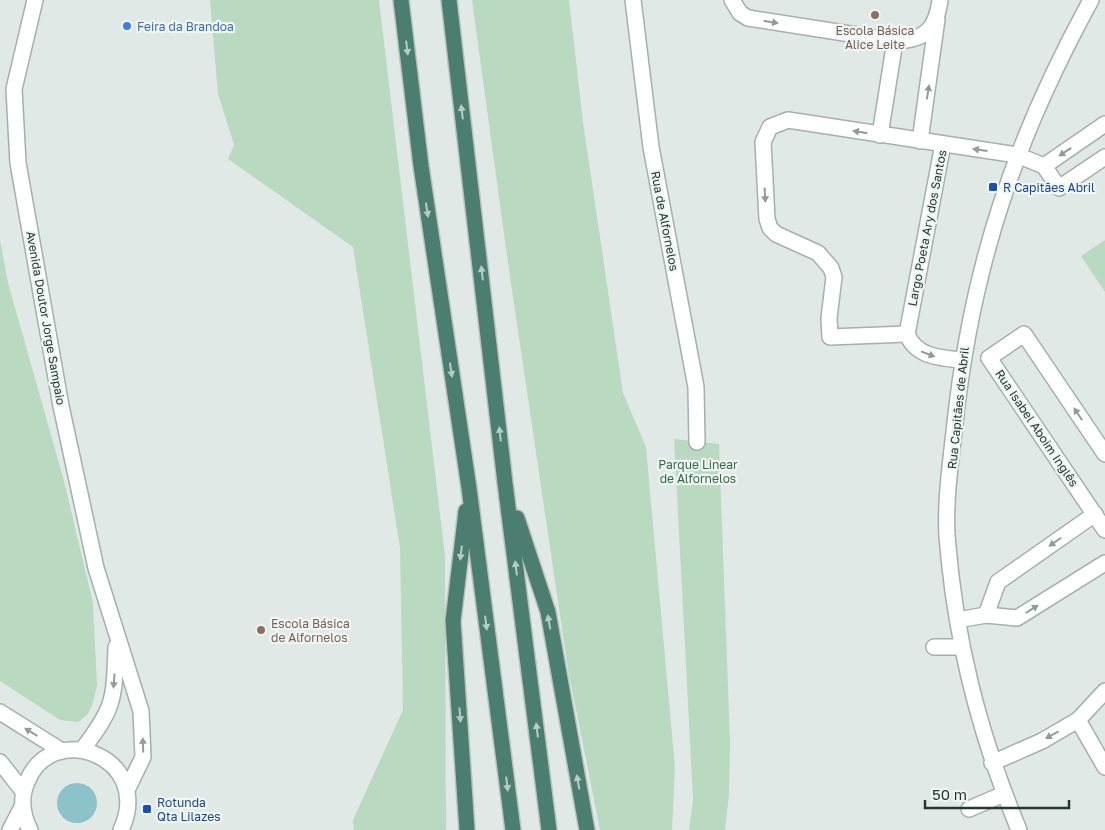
<svg xmlns="http://www.w3.org/2000/svg" width="1105" height="830" font-family="'Golos Text',sans-serif">
  <rect width="100%" height="100%" fill="#e0e9e5"/>
  <!-- green -->
  <g fill="#bad9c1">
    <polygon points="210,0 379,0 445,556 446,830 354,830 353,820 403,710 400,548 353,247 228,159 234,145 218,94"/>
    <polygon points="472,0 569,0 583,122 623,393 646,447 675,768 672,830 600,830 568,669 508,263"/>
    <polygon points="0,240 8,283 64,481 93,603 97,686 92,706 87,715 78,722 60,720 0,681"/>
    <polygon points="1105,240 1105,292 1081,256"/>
    <polygon points="674,439 719,444 730,742 729,794 725,830 689,830 693,799"/>
  </g>
  <!-- water -->
  <circle fill="#8cc3ca" cx="77" cy="803" r="20"/>
  <g fill="none" stroke-linecap="round" stroke-linejoin="round">
    <defs>
      <g id="minor">
        <polyline points="633,0 651,147 696,387 697,442"/>
        <path d="M732,0L740,13L748,18L895,41C925,40 936,30 940,0"/>
        <polyline points="1105,124 1044,166 1059,188 1105,157"/>
        <polyline points="880,135 895,41"/>
        <polyline points="920,141 937,19"/>
        <path d="M943,144L907,334C916,357 940,358 962,360"/>
        <polyline points="907,334 830,337 829,318 834,277 831,268 818,253 776,234 770,228 767,219 763,142 770,127 788,120 1017,155 1044,166"/>
        <polyline points="989,358 1105,530"/>
        <polyline points="989,358 1024,334 1105,454"/>
        <polyline points="986,615 998,582 1095,514"/>
        <polyline points="958,620 986,615 1017,618 1105,563"/>
        <polyline points="934,647 961,647"/>
        <polyline points="1078,720 1105,691"/>
        <polyline points="992,763 1042,741 1078,720 1105,767"/>
        <polyline points="969,809 1004,794"/>
        <polyline points="10,830 22,807"/>
      </g>
      <g id="tertiary">
        <polyline points="35,0 14,89 18,163 61,406 96,568 141,711 143,757 127,790"/>
        <path d="M82,750C115,707 114,700 116,647"/>
        <path d="M1019,830C979,734 955,640 947,536C945,499 951,460 955,423C972,265 1015,139 1091,0"/>
      </g>
      <g id="secondary">
        <polyline points="0,712 62,751"/>
        <polyline points="0,762 23,791"/>
        <path d="M30,830C22,814 20,798 27,782C51,719 155,756 121,830"/>
      </g>
      <g id="trunk">
        <polyline points="401,0 421,166 469,488 513,830"/>
        <polyline points="449,0 505,483 549,830"/>
        <polyline points="466,511 453,621 467,830"/>
        <polyline points="517,518 548,612 587,830"/>
      </g>
    </defs>
    <!-- minor casing -->
    <use href="#minor" stroke="#a3b0ab" stroke-width="18"/>
    <!-- tertiary casing -->
    <use href="#tertiary" stroke="#a3b0ab" stroke-width="18"/>
    <!-- secondary casing -->
    <use href="#secondary" stroke="#a0b4ac" stroke-width="18"/>
    <!-- trunk casing -->
    <use href="#trunk" stroke="#bdc3c1" stroke-width="18"/>
    <!-- minor -->
    <use href="#minor" stroke="#fff" stroke-width="15"/>
    <!-- tertiary -->
    <use href="#tertiary" stroke="#fff" stroke-width="15"/>
    <!-- secondary -->
    <use href="#secondary" stroke="#fff" stroke-width="15"/>
    <!-- trunk -->
    <use href="#trunk" stroke="#4c7e70" stroke-width="15"/>
  </g>
  <!-- one-way arrows -->
  <defs><path id="oneway-solid" d="M-6-.8H1V-3.2L6.5 0L1 3.2V.8H-6Z" transform="scale(1.25)"/></defs>
  <g fill="#909c98">
    <use href="#oneway-solid" transform="translate(771 22) rotate(9)"/>
    <use href="#oneway-solid" transform="translate(928 92) rotate(-81)"/>
    <use href="#oneway-solid" transform="translate(860 132) rotate(-171)"/>
    <use href="#oneway-solid" transform="translate(980 150) rotate(-172)"/>
    <use href="#oneway-solid" transform="translate(1065 152) rotate(146)"/>
    <use href="#oneway-solid" transform="translate(765 195) rotate(87)"/>
    <use href="#oneway-solid" transform="translate(928 354) rotate(21)"/>
    <use href="#oneway-solid" transform="translate(1078 414) rotate(-124)"/>
    <use href="#oneway-solid" transform="translate(1055 542) rotate(145)"/>
    <use href="#oneway-solid" transform="translate(1032 609) rotate(-32)"/>
    <use href="#oneway-solid" transform="translate(114 681) rotate(94)"/>
    <use href="#oneway-solid" transform="translate(31 732) rotate(-149)"/>
    <use href="#oneway-solid" transform="translate(1052 735) rotate(151)"/>
    <use href="#oneway-solid" transform="translate(143 745) rotate(-92)"/>
  </g>
  <g fill="#b7ccc5">
    <use href="#oneway-solid" transform="translate(407 48) rotate(83)"/>
    <use href="#oneway-solid" transform="translate(462 112) rotate(-97)"/>
    <use href="#oneway-solid" transform="translate(427 210) rotate(81)"/>
    <use href="#oneway-solid" transform="translate(482 273) rotate(-97)"/>
    <use href="#oneway-solid" transform="translate(451 370) rotate(81)"/>
    <use href="#oneway-solid" transform="translate(500 434) rotate(-96)"/>
    <use href="#oneway-solid" transform="translate(461 553) rotate(97)"/>
    <use href="#oneway-solid" transform="translate(516 568) rotate(-97)"/>
    <use href="#oneway-solid" transform="translate(549 622) rotate(-100)"/>
    <use href="#oneway-solid" transform="translate(486 623) rotate(83)"/>
    <use href="#oneway-solid" transform="translate(460 715) rotate(86)"/>
    <use href="#oneway-solid" transform="translate(537 730) rotate(-97)"/>
    <use href="#oneway-solid" transform="translate(578 782) rotate(-100)"/>
    <use href="#oneway-solid" transform="translate(507 784) rotate(83)"/>
  </g>
  <!-- markers -->
  <g fill="#8d6e63" stroke="#f0f6f3" stroke-width="2">
    <circle cx="875" cy="15" r="5"/>
    <circle cx="261" cy="630" r="5"/>
  </g>
  <circle fill="#3f7fe0" stroke="#f0f6f3" stroke-width="2" cx="127" cy="26" r="5"/>
  <g fill="#1a4fb4" stroke="#f0f6f3" stroke-width="2">
    <rect x="988" y="182" width="10" height="10" rx="2.5"/>
    <rect x="142" y="804" width="10" height="10" rx="2.5"/>
  </g>
  <g text-anchor="middle" dominant-baseline="central" stroke-width="4.5" stroke-linejoin="round" paint-order="stroke">
    <!-- shop labels -->
    <g font-size="12" fill="#366cbe" stroke="#f0f6f3" text-anchor="start">
      <text x="137" y="26">Feira da Brandoa</text>
    </g>
    <!-- education labels -->
    <g font-size="12" fill="#785e54" stroke="#f0f6f3">
      <text x="875" y="30">Escola Básica<tspan x="875" dy="14">Alice Leite</tspan></text>
      <text x="271" y="623" text-anchor="start">Escola Básica<tspan x="271" dy="14">de Alfornelos</tspan></text>
    </g>
    <!-- transit labels -->
    <g font-size="12" fill="#164399" stroke="#f0f6f3" text-anchor="start">
      <text x="1003" y="187">R Capitães Abril</text>
      <text x="157" y="802">Rotunda<tspan x="157" dy="14">Qta Lilazes</tspan></text>
    </g>
    <!-- street labels -->
    <g font-size="12" fill="#223831" stroke="#f0f6f3">
      <text transform="translate(665 221) rotate(79)">Rua de Alfornelos</text>
      <text transform="translate(927 228) rotate(-79)">Largo Poeta Ary dos Santos</text>
      <text transform="translate(46 318) rotate(80)">Avenida Doutor Jorge Sampaio</text>
      <text transform="translate(958 408) rotate(-84)">Rua Capitães de Abril</text>
      <text transform="translate(1037 428) rotate(56)">Rua Isabel Aboim Inglês</text>
    </g>
    <!-- park labels -->
    <g font-size="12" fill="#306b44" stroke="#f0f6f3">
      <text x="698" y="464">Parque Linear<tspan x="698" dy="14">de Alfornelos</tspan></text>
    </g>
  </g>
  <!-- scale -->
  <path d="M925 800v8h144v-8" fill="none" stroke="#223831" stroke-width="2.5"/>
  <text x="932" y="800" font-size="15" fill="#223831" stroke="#f0f6f3" stroke-width="4" paint-order="stroke">50 m</text>
</svg>
